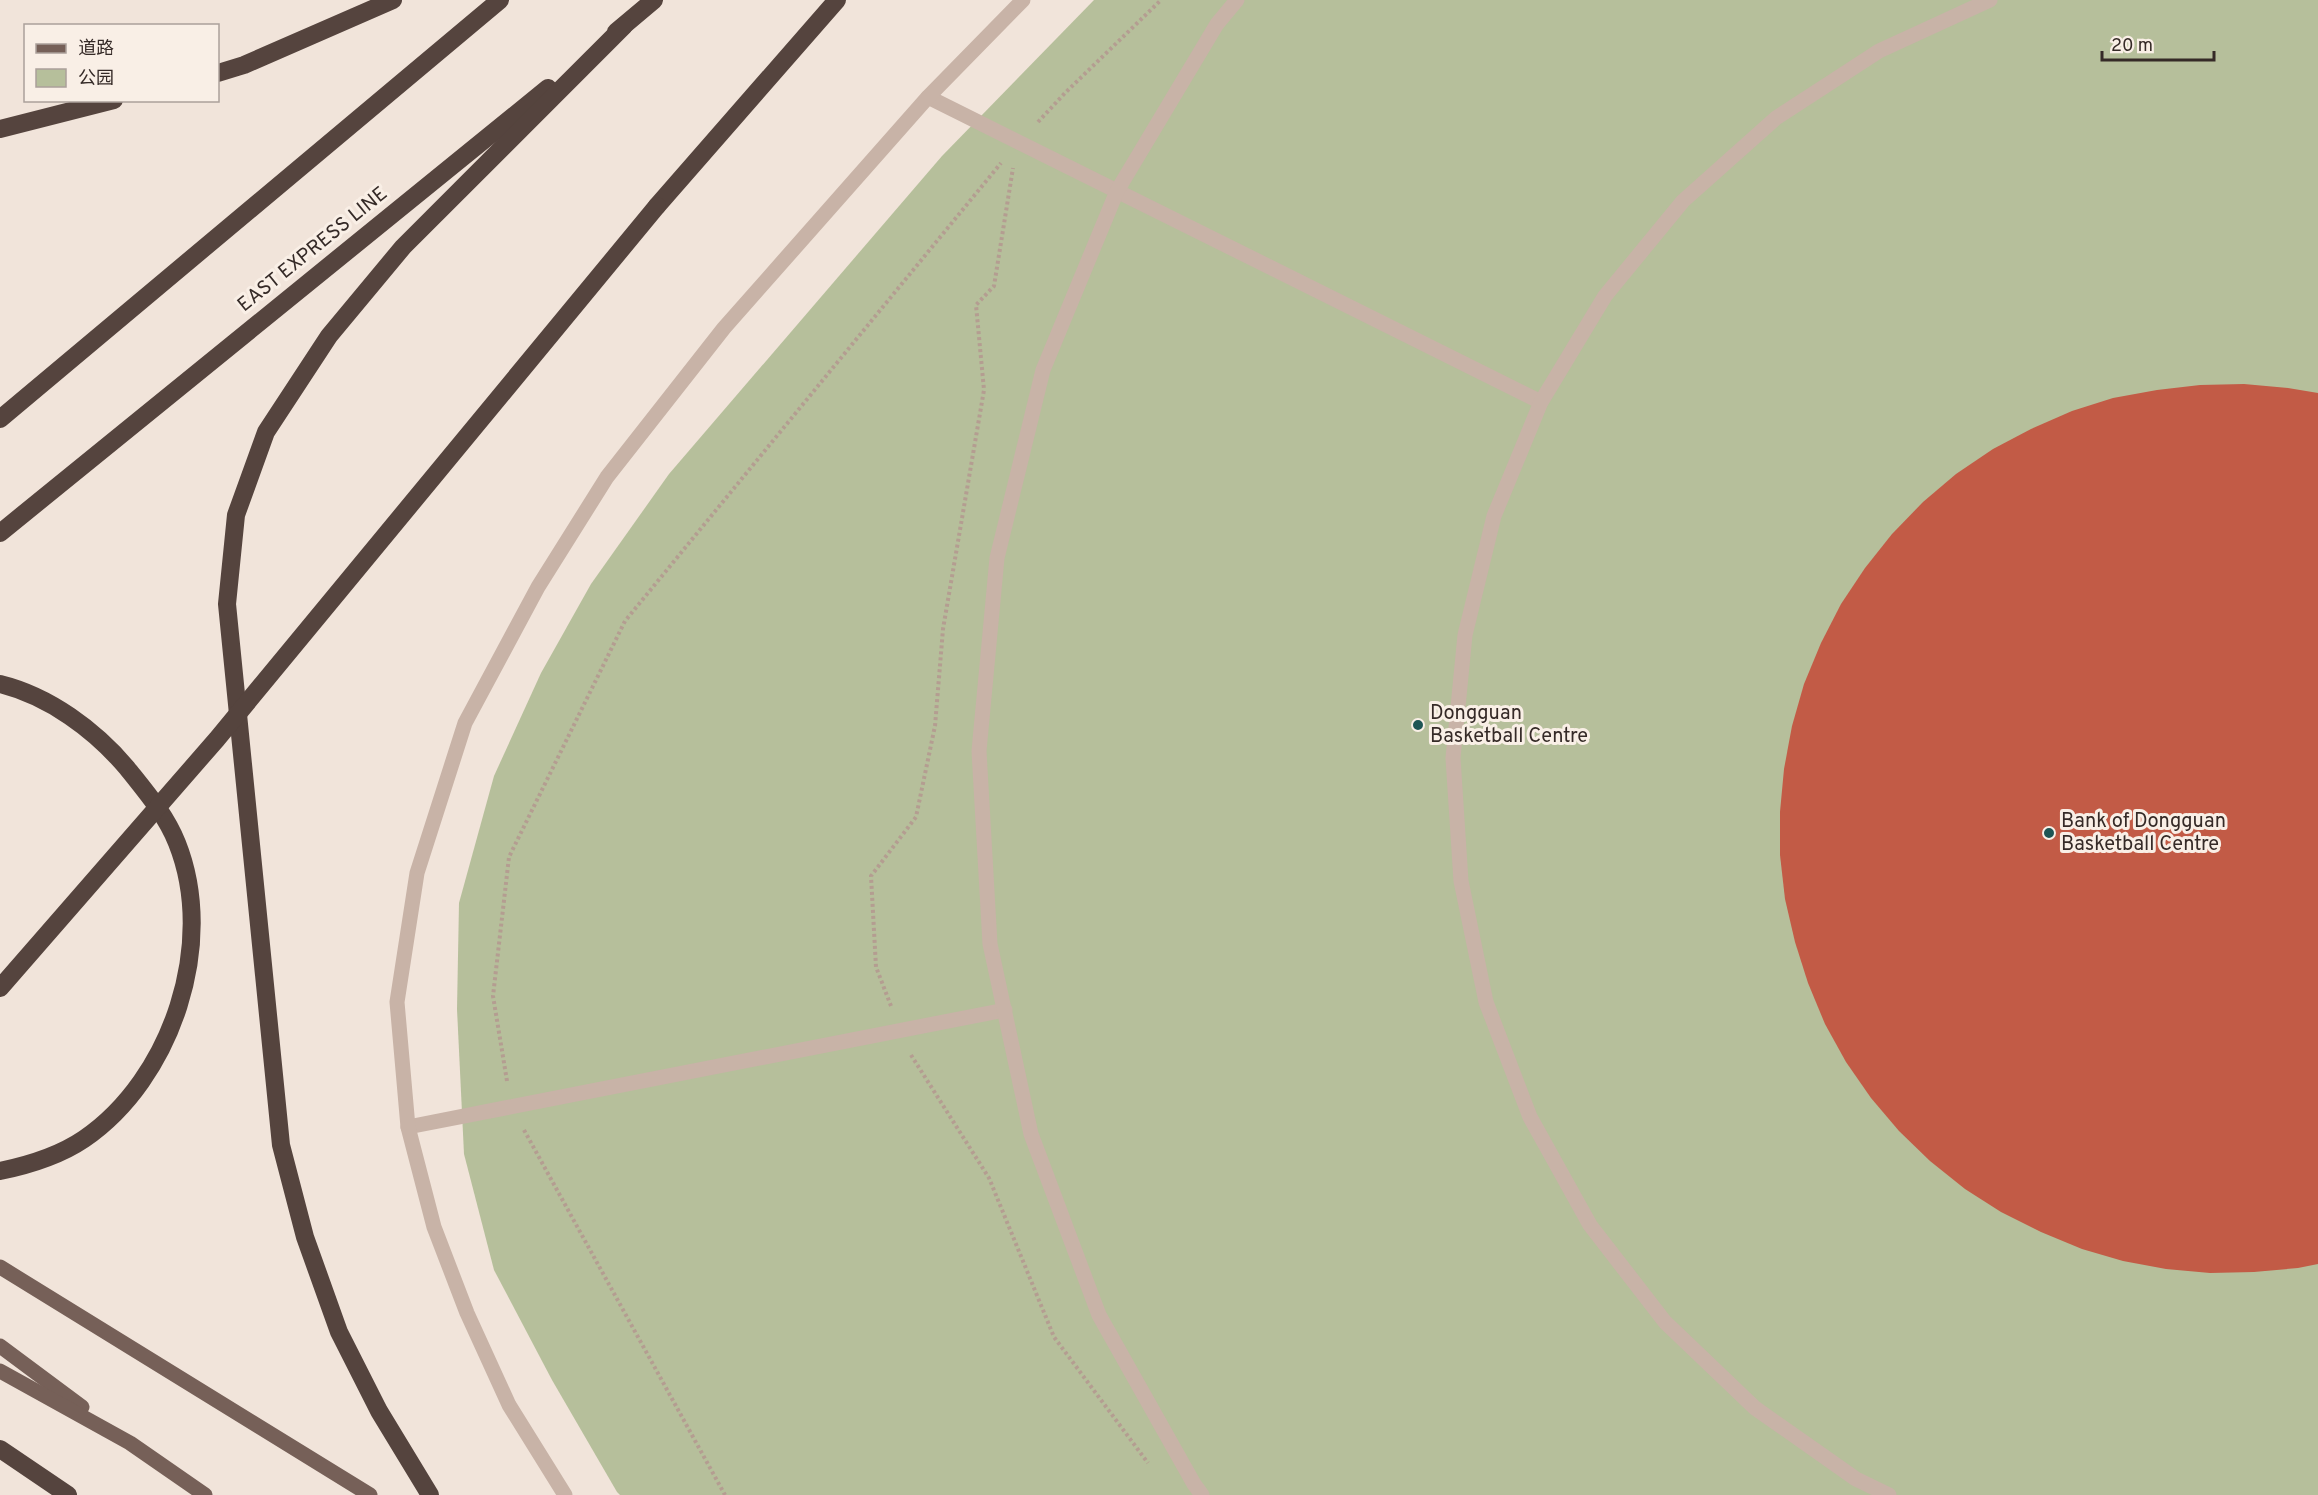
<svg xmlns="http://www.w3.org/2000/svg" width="2318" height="1495" font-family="Overpass,'Noto Sans SC',sans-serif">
  <rect width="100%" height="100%" fill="#f1e4da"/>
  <!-- green -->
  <polygon fill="#b6bf9b" points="1094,0 2318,0 2318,1495 620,1495 617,1492 552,1380 494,1270 464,1154 457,1009 459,903 494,776 541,673 591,584 669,474 942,156"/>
  <!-- building -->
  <polygon fill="#c25b46" points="2244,384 2288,388 2318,393 2318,1264 2298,1268 2254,1272 2210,1273 2166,1269 2123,1261 2082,1249 2041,1232 2001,1212 1965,1189 1930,1161 1899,1131 1871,1098 1846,1062 1825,1024 1808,983 1795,942 1785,899 1780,855 1780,812 1784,769 1792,726 1804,684 1821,643 1841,604 1865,568 1892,534 1923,502 1956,474 1993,449 2031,429 2072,411 2113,398 2157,390 2200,385"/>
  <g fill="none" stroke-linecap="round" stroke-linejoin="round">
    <!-- path -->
    <g stroke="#b49d91" stroke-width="4" stroke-dasharray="3 3" stroke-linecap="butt">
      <polyline points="1038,122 1065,93 1161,0"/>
      <polyline points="891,1006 876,967 871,876 916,817 935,726 943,629 984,390 976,305 994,286 1013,168"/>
      <polyline points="911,1055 989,1178 1054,1337 1148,1463"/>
      <polyline points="507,1081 493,996 509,857 625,621 1001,163"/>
      <polyline points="524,1130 725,1495"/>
    </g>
    <!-- minor -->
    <g stroke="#c8b3a7" stroke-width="15">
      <polyline points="928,97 1541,402"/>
      <polyline points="408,1127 1005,1010"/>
      <polyline points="565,1495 509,1405 467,1313 434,1227 408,1127 397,1002 417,873 465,723 538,587 607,477 724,328 928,97 1023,0"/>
      <polyline points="1202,1495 1194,1484 1099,1315 1031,1134 990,944 979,751 997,558 1043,370 1117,191 1217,24 1237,0"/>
      <polyline points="1889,1495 1856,1479 1755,1408 1665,1322 1590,1225 1530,1117 1486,1002 1461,881 1453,758 1465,635 1494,516 1541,402 1605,296 1683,201 1776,118 1879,51 1990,0"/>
    </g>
    <!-- major -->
    <g stroke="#766058" stroke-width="15">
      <polyline points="0,1267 370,1495"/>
      <polyline points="0,1346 82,1407"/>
      <polyline points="0,1371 130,1443 205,1495"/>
    </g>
    <!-- highway -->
    <g stroke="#55443e" stroke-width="18">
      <polyline points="616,32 654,0"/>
      <polyline points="218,73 244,65 393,0"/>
      <polyline points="0,129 114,100"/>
      <polyline points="657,206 837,0"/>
      <polyline points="0,419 500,0"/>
      <polyline points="0,533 548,88"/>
      <path d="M0,684C49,696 95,730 127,768C146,792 166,815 177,843C217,943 172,1079 84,1139C59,1156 29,1165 0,1171"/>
      <polyline points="0,1449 68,1495"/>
      <polyline points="430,1495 379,1411 339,1332 305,1237 281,1145 227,604 236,515 266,432 329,336 403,247 624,26"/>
    </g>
    <!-- highway-bridge -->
    <polyline stroke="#55443e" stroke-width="18" points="0,988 217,739 657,206"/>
  </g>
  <!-- markers -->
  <g fill="#1e5554" stroke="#f9efe6" stroke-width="2">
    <circle cx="1418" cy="725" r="6"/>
    <circle cx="2049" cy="833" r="6"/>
  </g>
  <g text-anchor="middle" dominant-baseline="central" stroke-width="6" stroke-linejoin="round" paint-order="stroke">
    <!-- street labels -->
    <g font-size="20" fill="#352a27" stroke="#f9efe6">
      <text transform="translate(313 250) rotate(-39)">EAST EXPRESS LINE</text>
    </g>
    <!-- poi labels -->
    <g font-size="20" fill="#352a27" stroke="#f9efe6" text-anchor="start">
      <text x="1430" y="714">Dongguan<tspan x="1430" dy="23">Basketball Centre</tspan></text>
      <text x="2061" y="822">Bank of Dongguan<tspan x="2061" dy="23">Basketball Centre</tspan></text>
    </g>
  </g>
  <!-- legend -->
  <rect x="24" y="24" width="195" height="78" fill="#f9efe6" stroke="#aba09a" stroke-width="1.5"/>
  <rect x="36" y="44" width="30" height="9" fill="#766058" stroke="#aba09a" stroke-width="1.5"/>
  <text x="78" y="54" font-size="18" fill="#352a27">道路</text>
  <rect x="36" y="69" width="30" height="18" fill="#b6bf9b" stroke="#aba09a" stroke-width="1.5"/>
  <text x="78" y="84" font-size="18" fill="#352a27">公园</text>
  <!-- scale -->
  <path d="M2102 51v9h112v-9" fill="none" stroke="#352a27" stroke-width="3"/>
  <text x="2111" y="51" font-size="18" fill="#352a27" stroke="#f9efe6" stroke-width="4.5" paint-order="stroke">20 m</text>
</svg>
